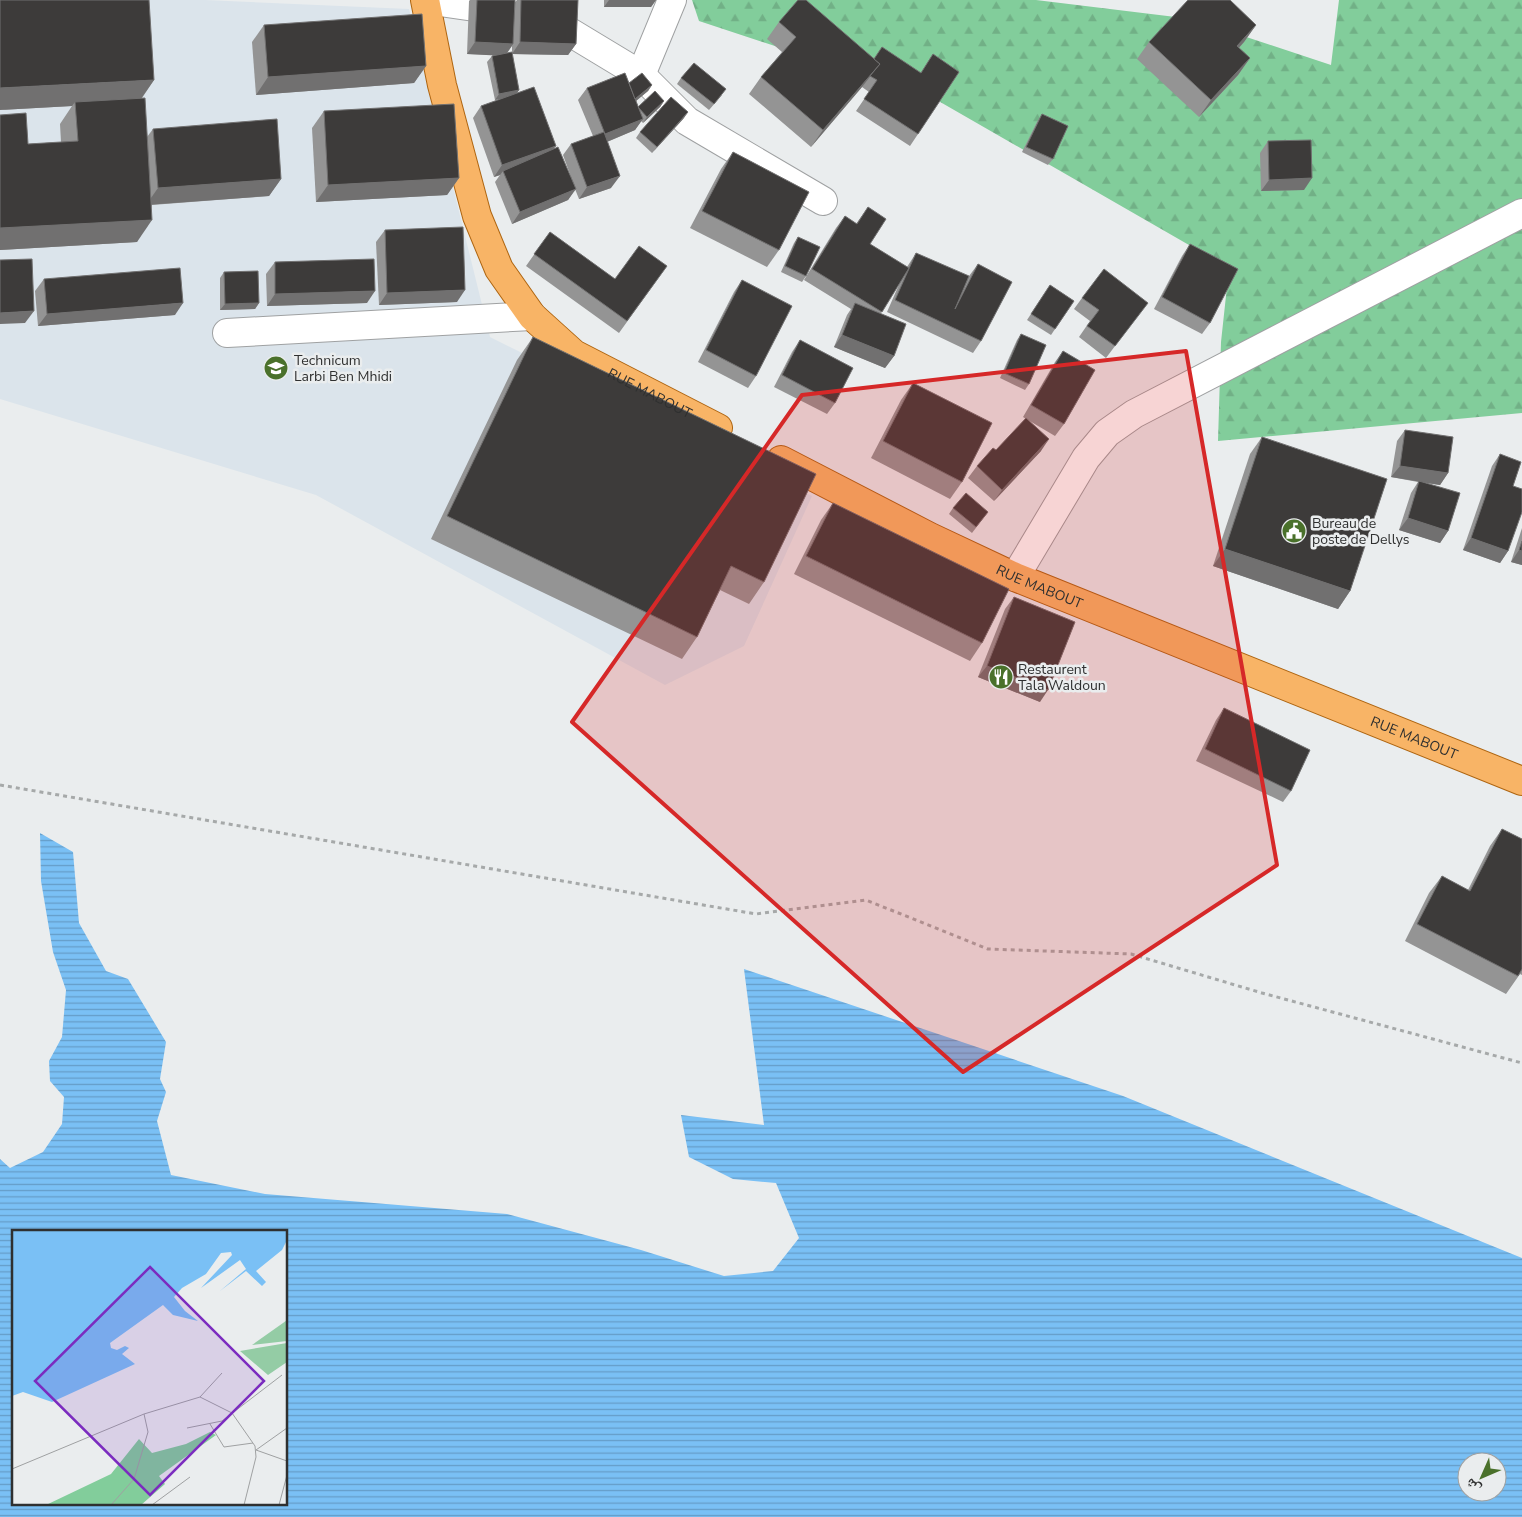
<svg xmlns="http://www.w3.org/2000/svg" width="1522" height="1517" font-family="'Nunito Sans','Noto Naskh Arabic',sans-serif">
  <defs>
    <pattern id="forest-firs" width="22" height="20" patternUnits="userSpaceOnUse" patternTransform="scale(1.25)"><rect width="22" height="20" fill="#82cd9b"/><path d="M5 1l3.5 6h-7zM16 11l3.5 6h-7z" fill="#71b086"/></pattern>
    <pattern id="water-rules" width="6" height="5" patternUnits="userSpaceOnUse" patternTransform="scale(1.25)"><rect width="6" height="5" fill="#7ac0f5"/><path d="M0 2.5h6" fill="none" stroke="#649cc7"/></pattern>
  </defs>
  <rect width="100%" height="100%" fill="#eaedee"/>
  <!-- built -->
  <polygon fill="#dbe4eb" points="0,0 205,0 409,9 490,337 812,496 744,646 665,685 316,495 0,399"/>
  <!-- forest -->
  <polygon fill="url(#forest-firs)" points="692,0 1036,0 1192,19 1331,65 1339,0 1522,0 1522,413 1218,441 1221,342 1229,268 935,99 699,21"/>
  <!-- water -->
  <path fill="url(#water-rules)" fill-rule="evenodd" d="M40,833L73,852L79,923L106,971L128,979L166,1042L160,1079L166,1092L157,1121L171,1175L265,1194L507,1214L641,1250L724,1276L773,1271L799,1238L776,1183L733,1179L689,1157L681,1115L764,1125L744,969L1123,1096L1522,1258V1517H0V1159L10,1168L43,1152L62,1124L64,1097L50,1081L49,1061L62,1037L66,990L53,952L41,881ZM14,1231H286V1503H14ZM1467,1462H1497V1492H1467Z"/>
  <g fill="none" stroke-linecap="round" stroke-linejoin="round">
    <defs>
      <g id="minor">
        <polyline points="426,0 545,17 641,75 687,121 823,201"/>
        <polyline points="641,75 672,0"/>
        <polyline points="227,333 532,316"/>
        <polyline points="1015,577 1086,458 1107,433 1134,414 1522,213"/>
      </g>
      <g id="major">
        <path id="s1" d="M425,0L442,85L477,216L499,269L532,316L574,354L718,428"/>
        <path id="s2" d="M781,460L930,537L1015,577L1522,781"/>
      </g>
    </defs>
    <!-- minor casing -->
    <use href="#minor" stroke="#9fa1a2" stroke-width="30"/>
    <!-- major casing -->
    <use href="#major" stroke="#ae6511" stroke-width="30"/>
    <!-- path -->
    <polyline stroke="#a6a9a9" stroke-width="3" stroke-dasharray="4 4" stroke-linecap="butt" points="0,785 756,914 866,900 988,949 1131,954 1262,993 1522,1063"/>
    <!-- minor -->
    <use href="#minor" stroke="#fff" stroke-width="28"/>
    <!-- major -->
    <use href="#major" stroke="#f8b466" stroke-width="28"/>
  </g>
  <!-- wall -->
  <g fill="#949494" fill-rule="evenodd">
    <path d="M470,0H515V2L517,0H578L576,44L568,55L512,54L519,90L517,93L571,177L563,155L571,144L593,136L578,100L587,88L629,83L652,85L648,91L636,101L638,107L664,101L660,107L643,123L641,121L635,130L607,142L611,188L579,199L575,189L568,200L512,224L495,182L500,175L494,177L473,118L481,106L504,98L495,100L487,62L492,56L497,55L467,54L469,1ZM512,46V52L507,53Z"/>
    <polygon points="604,0 656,0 651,7 604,7"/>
    <polygon points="779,22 874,58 921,73 933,54 918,134 910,146 856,111 869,92 862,87 811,147 749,94 761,77 782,52 767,39"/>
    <polygon points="264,25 426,66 414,83 256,95 252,42"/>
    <polygon points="1256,25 1244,42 1239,48 1250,58 1238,75 1199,117 1137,59 1149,42"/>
    <polygon points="681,78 722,95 709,110 677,84"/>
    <polygon points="154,80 142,98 147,137 153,129 281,179 269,196 152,205 137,242 0,250 0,115 28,144 61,142 60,124 72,106 0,110"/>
    <polygon points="324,111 459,178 447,195 316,202 312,128"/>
    <polygon points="1042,114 1053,159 1048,165 1022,152 1038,120"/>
    <polygon points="684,118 652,153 636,138 640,132"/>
    <polygon points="1268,141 1304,190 1261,191 1260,153"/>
    <polygon points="733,152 779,250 767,267 690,228 721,169"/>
    <polygon points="868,207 870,244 907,267 916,253 965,284 969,276 978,264 981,341 973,353 887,312 901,280 881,313 894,356 885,368 834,347 847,315 851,309 804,280 836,228 845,216 856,224"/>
    <polygon points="385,230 457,302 379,305 376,242"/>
    <polygon points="550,232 615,279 667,266 619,333 526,266"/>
    <polygon points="798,237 806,276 802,282 781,272 794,243"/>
    <polygon points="1190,244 1210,323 1202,334 1154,309 1182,256"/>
    <polygon points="275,262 367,303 267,306 266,274"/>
    <polygon points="224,272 259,303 255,309 220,310 220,278"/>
    <polygon points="44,279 175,315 38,326 35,291"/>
    <polygon points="742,280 756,376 748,388 698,362 734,292"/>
    <polygon points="1050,285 1074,301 1051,335 1027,320"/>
    <polygon points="1082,298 1139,314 1106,358 1079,337 1090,321 1074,309"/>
    <polygon points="1021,334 1029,384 1025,390 1000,378 1017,340"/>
    <polygon points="533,337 764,582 749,604 720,590 697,637 682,659 431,539 517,360"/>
    <polygon points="800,340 835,403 827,414 774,387 792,352"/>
    <polygon points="1063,351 1064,424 1055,436 1028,420 1041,451 994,501 968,478 977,466 996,450 1026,419 1023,417 1055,362"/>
    <polygon points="913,383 962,482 950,499 871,458 901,400"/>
    <polygon points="1405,430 1448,473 1440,485 1425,483 1448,531 1440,543 1399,530 1411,493 1418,482 1391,477 1397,441"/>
    <polygon points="1262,437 1350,591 1338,609 1213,566 1250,454"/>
    <polygon points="1500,454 1513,486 1508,551 1500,563 1463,550 1492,466"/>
    <polygon points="833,503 982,643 970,661 794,574 821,520"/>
    <polygon points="953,508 988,512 972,533 949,514"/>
    <polygon points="1522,528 1522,565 1511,562"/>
    <polygon points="1014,597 1040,702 978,677 1005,609"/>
    <polygon points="1224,708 1291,791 1283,802 1196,761 1216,720"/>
    <polygon points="1502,829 1522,839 1522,975 1520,974 1506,994 1405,941 1429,893 1442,876 1468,890 1490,846"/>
  </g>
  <!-- shaded-wall -->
  <g fill="#717070">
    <polygon points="609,0 656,0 651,7 604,7"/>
    <polygon points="1256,25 1244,42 1225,63 1237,46"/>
    <polygon points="475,42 513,44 505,56 467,54"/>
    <polygon points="520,42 576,44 568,55 512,54"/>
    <polygon points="1250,58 1238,75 1199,117 1211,100"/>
    <polygon points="880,64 862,87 811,147 823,130"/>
    <polygon points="426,66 414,83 256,95 268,77"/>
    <polygon points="154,80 138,103 75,102 72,106 0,110 0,88"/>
    <polygon points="652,85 648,91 631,105 635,99"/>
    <polygon points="519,90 515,96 495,100 499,94"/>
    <polygon points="664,101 660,107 643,123 647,117"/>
    <polygon points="688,112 684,118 652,153 657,147"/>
    <polygon points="643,119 635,130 597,146 605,134"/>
    <polygon points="556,146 547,157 503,171 500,175 494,177 502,165"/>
    <polygon points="620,176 611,188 579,199 587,187"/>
    <polygon points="459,178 447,195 316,202 328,185"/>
    <polygon points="1312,178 1304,190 1261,191 1269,180"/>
    <polygon points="281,179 269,196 146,205 158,188"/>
    <polygon points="576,189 568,200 512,224 520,212"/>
    <polygon points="152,220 137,242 0,250 0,228"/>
    <polygon points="465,290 457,302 379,305 387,293"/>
    <polygon points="375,291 367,303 267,306 275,294"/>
    <polygon points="183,303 175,315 38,326 47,314"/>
    <polygon points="259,303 255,309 220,310 225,304"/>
    <polygon points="34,311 25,323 0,324 0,313"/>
    <polygon points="842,335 894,356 885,368 834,347"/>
    <polygon points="1049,439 1041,451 994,501 1002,490"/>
    <polygon points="1400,466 1448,473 1440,485 1391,477"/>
    <polygon points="1408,518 1448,531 1440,543 1399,530"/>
    <polygon points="1471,538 1508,551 1500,563 1463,550"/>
    <polygon points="1225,549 1350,591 1338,609 1213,566"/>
    <polygon points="1519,550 1522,551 1522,565 1511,562"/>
    <polygon points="987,666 1048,690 1040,702 978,677"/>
  </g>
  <!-- building -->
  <g fill="#3d3b3a" stroke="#717070">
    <polygon points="0,0 149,0 154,80 0,88"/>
    <polygon points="477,0 515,0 513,44 475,42"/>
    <polygon points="521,0 578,0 576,44 520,42"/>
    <polygon points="798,0 806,0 880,64 823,130 761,77 796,37 779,22"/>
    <polygon points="1188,0 1230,0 1256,25 1237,46 1250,58 1211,100 1149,42"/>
    <polygon points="422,14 426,66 268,77 264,25"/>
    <polygon points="882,47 921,73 933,54 959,72 918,134 864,99 877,80 870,76 880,64 874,59"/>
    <polygon points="512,52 519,90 499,94 492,56"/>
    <polygon points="694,63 726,89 714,104 681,78"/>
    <polygon points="625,73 643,119 605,134 587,88"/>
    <polygon points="642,73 652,85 635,99 629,83"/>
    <polygon points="534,87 556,146 502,165 481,106"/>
    <polygon points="655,91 664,101 647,117 638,107"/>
    <polygon points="671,97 688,112 657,147 640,132"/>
    <polygon points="145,98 152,220 0,228 0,115 26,113 28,144 78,141 75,102"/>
    <polygon points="454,104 459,178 328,185 324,111"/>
    <polygon points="1042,114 1068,126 1053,159 1026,147"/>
    <polygon points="277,119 281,179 158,188 153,129"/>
    <polygon points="604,132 620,176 587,187 571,144"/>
    <polygon points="1311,140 1312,178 1269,180 1268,141"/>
    <polygon points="558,147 576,189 520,212 503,171"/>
    <polygon points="733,152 809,192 779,250 702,211"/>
    <polygon points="868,207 886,219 870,244 909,268 882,312 812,269 845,216 857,224"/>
    <polygon points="463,227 465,290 387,293 385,230"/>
    <polygon points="550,232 615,279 639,246 667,266 627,321 534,254"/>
    <polygon points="798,237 820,247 806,276 785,266"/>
    <polygon points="1190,244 1238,269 1210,323 1162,297"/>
    <polygon points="916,253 969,276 955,309 978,264 1012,282 981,341 895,300"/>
    <polygon points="32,259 34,311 0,313 0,260"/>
    <polygon points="374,259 375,291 275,294 275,262"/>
    <polygon points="180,268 183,303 47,314 44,279"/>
    <polygon points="1104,269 1148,303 1115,346 1087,326 1099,310 1082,298"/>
    <polygon points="258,271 259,303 225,304 224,272"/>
    <polygon points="742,280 792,306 756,376 706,350"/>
    <polygon points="1050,285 1074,301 1055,329 1031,314"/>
    <polygon points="855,303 906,324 894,356 842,335"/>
    <polygon points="1021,334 1046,345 1029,384 1004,373"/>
    <polygon points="533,337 816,474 764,582 731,566 697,637 447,516"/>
    <polygon points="800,340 853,368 835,403 782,375"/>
    <polygon points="1063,351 1095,370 1064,424 1031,405"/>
    <polygon points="913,383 992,423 962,482 883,441"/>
    <polygon points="1026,418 1049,439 1002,490 977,466 993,448 996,450"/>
    <polygon points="1405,430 1453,437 1448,473 1400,466"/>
    <polygon points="1262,437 1387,479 1350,591 1225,549"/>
    <polygon points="1500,454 1521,462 1513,486 1522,489 1522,512 1508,551 1471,538"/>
    <polygon points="1419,481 1460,493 1448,531 1408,518"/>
    <polygon points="966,493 988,512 976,527 953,508"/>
    <polygon points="833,503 1009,589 982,643 806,556"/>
    <polygon points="1522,541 1522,551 1519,550"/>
    <polygon points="1014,597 1075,622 1048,690 987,666"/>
    <polygon points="1224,708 1310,750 1291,791 1205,749"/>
    <polygon points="1502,829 1522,839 1522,969 1518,976 1417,924 1442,876 1470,891"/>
  </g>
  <!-- marked area -->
  <path fill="#d62828" fill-opacity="0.2" stroke="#d62828" stroke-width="4" stroke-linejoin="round" d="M1186,351L1277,865L963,1072L572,722L802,395Z"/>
  <!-- icons -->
  <defs>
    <symbol id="school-disc" viewBox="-11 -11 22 22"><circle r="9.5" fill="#4a712b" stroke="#eaedee"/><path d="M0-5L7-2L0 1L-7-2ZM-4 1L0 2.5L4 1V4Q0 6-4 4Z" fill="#fff"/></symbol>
    <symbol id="civic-disc" viewBox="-11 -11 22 22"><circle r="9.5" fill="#4a712b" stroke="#eaedee"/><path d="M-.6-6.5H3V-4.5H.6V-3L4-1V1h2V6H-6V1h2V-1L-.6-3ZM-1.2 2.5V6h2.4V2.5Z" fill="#fff"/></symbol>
    <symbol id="restaurant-disc" viewBox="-11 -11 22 22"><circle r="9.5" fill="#4a712b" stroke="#eaedee"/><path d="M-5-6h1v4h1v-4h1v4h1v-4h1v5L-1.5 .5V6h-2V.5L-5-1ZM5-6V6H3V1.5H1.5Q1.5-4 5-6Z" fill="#fff"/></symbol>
  </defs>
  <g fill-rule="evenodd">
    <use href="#school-disc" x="262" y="354" width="28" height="28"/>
    <use href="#civic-disc" x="1280" y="517" width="28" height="28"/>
    <use href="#restaurant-disc" x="987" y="663" width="28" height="28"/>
  </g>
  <g text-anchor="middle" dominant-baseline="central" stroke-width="5" stroke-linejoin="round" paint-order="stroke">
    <!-- poi labels -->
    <g font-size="14" fill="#2f3030" stroke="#eaedee" text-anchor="start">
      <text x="294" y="360">Technicum<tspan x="294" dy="16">Larbi Ben Mhidi</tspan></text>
      <text x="1312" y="523">Bureau de<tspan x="1312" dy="16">poste de Dellys</tspan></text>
      <text x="1018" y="669">Restaurent<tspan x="1018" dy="16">Tala Waldoun</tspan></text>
    </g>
    <!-- street labels -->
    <g font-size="14" fill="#2f3030" stroke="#eaedee">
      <text stroke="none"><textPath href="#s1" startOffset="479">RUE MABOUT</textPath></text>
      <text stroke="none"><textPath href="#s2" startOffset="288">RUE MABOUT</textPath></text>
      <text stroke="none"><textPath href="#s2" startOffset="692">RUE MABOUT</textPath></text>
    </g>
  </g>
  <!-- overview -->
  <g transform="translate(12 1230)">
    <rect width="275" height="275" fill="#eaedee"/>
    <path d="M198,202L204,205L147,246L153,254L129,275H34L99,244L127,209L140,223L174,214Z" fill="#82cd9b"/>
    <path d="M275,90V111L240,115L271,93ZM275,113V132L256,145L228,121Z" fill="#94cca5"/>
    <path d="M0,0H275V10L270,20L244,41L254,52L250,56L234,41L208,61L234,39L228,30L189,58L220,25L219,22L209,23L194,44L170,58L162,67L173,81L186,91L161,85L151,75L98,113L99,118L105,120L113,116L117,118L110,124L123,134L40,172L11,162L0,166Z" fill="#7ac0f5"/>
    <path fill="none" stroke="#9fa1a2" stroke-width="1" d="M188,167L210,143M198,194L212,217L241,213M175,198L210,191L270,145M244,220L275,198M244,220L275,231M0,239L132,184L188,167L220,183L243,216L244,227L232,275M99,275L122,249L136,202L132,184M140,275L178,247M267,275L275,245"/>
    <path fill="#7b2cbf" fill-opacity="0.15" stroke="#7b2cbf" stroke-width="2.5" d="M138,37L252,151L138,265L23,151Z"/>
    <rect width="275" height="275" fill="none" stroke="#2f3030" stroke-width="2.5"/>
  </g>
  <!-- north arrow -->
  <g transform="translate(1482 1477) rotate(225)"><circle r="24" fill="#eaedee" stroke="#9fa1a2"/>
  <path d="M0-4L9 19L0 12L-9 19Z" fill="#4a712b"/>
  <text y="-8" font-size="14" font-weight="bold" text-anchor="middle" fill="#2f3030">ش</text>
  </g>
</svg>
